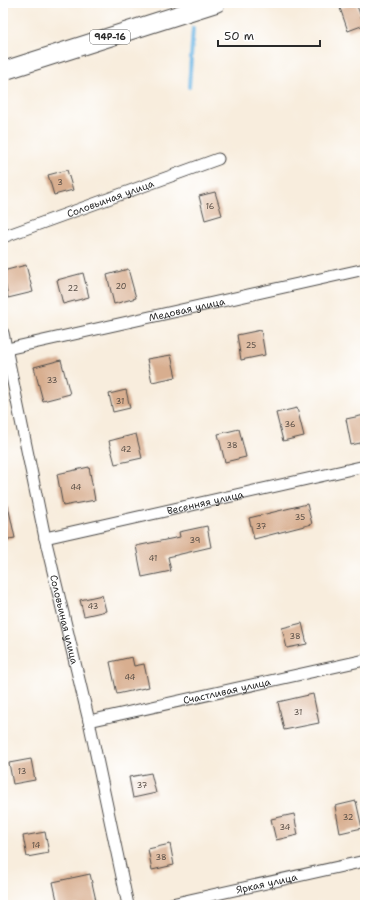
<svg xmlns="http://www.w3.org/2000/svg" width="368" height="908" font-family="'Shantell Sans',sans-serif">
  <rect width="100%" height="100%" fill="#fff"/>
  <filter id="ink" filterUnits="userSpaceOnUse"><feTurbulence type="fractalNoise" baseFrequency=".025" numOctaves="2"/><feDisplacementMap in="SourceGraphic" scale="8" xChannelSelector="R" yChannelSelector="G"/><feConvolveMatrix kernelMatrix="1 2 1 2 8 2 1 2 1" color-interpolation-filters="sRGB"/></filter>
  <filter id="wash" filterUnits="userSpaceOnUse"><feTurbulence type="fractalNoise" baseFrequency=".012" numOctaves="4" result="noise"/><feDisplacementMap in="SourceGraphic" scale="16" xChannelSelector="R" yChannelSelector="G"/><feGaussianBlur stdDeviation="0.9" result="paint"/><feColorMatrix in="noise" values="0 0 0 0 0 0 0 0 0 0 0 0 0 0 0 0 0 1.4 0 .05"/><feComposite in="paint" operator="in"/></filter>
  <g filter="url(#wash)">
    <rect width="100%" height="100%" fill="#f8eddd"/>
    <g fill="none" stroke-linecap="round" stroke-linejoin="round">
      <!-- stream -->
      <polyline stroke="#6ab5e3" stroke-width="4" points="189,87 193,28"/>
    </g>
    <g id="blocks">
      <!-- building -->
      <g fill="#d8ae8f">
        <polygon points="356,3 364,25 348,31 340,8"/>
        <polygon points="67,170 73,190 54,195 48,175"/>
        <polygon points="215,192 222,215 205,220 199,196"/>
        <polygon points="26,265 33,292 8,298 3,271"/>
        <polygon points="128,269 136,298 114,304 107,275"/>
        <polygon points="83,273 89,297 63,304 57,280"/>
        <polygon points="261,330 265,355 241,360 237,335"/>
        <polygon points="171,355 176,377 152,382 147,359"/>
        <polygon points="61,360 70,394 43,401 34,367"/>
        <polygon points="126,390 130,408 113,412 109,394"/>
        <polygon points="297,408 304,436 283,441 276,413"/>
        <polygon points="365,415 365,442 351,445 346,419"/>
        <polygon points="239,429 246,457 225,462 218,434"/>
        <polygon points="136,434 142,458 115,464 109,441"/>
        <polygon points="89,467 95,500 63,506 57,474"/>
        <polygon points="307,504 312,524 254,539 249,518"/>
        <polygon points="3,506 8,506 15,538 3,540"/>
        <polygon points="207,526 211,547 168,557 171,571 142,577 136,546 180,537 179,532"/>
        <polygon points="102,595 106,611 84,616 80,600"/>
        <polygon points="302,623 307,644 287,648 282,628"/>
        <polygon points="132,657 134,666 144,664 149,687 117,694 110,662"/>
        <polygon points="313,694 319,723 284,730 278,702"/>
        <polygon points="31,759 35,780 13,784 9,763"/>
        <polygon points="151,773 156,793 133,798 129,777"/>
        <polygon points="356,801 362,828 340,833 335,806"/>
        <polygon points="294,814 298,835 276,840 271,819"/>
        <polygon points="45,832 49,853 27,857 23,836"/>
        <polygon points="170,844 174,865 152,870 148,849"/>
        <polygon points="90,874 97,905 58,905 53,882"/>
      </g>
    </g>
  </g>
  <g filter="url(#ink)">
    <use href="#blocks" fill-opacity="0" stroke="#4a4846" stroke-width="1"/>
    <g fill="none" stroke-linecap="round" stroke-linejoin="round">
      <defs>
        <g id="street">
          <path id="s1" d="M3,237L218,159"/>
          <path id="s2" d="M3,333L45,538L89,721L128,905"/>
          <path id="s3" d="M7,349L365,269"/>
          <path id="s4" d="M45,538L365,466"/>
          <path id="s5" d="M89,721L365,660"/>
          <path id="s6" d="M167,905L365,861"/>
        </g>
        <polyline id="primary" points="3,71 216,3"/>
      </defs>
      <!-- street casing -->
      <use href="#street" stroke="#4a4846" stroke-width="13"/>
      <!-- primary casing -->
      <use href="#primary" stroke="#4a4846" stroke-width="20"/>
      <!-- street -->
      <use href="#street" stroke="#fff" stroke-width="11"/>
      <!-- primary -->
      <use href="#primary" stroke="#fff" stroke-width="18"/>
    </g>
  </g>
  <g text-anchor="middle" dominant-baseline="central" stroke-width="3.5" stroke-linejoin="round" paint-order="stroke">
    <!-- number labels -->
    <g font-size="8" fill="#564c44">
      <text x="60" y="182">3</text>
      <text x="210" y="206">16</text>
      <text x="121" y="286">20</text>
      <text x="73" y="288">22</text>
      <text x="251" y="345">25</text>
      <text x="52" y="380">33</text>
      <text x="120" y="401">31</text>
      <text x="290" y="424">36</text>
      <text x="232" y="445">38</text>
      <text x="126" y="449">42</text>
      <text x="76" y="487">44</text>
      <text x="300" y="517">35</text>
      <text x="261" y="526">37</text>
      <text x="195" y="540">39</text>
      <text x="153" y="558">41</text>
      <text x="93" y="606">43</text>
      <text x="295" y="636">38</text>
      <text x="130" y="677">44</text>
      <text x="298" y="712">31</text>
      <text x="22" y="771">13</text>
      <text x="142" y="785">37</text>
      <text x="348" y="817">32</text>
      <text x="285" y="827">34</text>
      <text x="36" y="845">14</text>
      <text x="161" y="857">38</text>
    </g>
    <!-- shield labels -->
    <rect fill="#fff" stroke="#6b6b6b" stroke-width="1" x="90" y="30" width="40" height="14" rx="3"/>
    <g font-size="9" font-weight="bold" fill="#2b2b2b">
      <text x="110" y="37">94Р-16</text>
    </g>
    <!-- street labels -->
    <g font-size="10" fill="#2b2b2b" stroke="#fff">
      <text stroke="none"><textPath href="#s1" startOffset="114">Соловьиная улица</textPath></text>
      <text stroke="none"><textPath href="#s3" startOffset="184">Медовая улица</textPath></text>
      <text stroke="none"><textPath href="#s4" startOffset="164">Весенняя улица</textPath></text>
      <text stroke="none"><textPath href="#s2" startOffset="293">Соловьиная улица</textPath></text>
      <text stroke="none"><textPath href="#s5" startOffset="141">Счастливая улица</textPath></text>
      <text stroke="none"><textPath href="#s6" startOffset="102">Яркая улица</textPath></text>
    </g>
  </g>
  <!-- margin -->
  <rect width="368" height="908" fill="none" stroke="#fff" stroke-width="16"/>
  <!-- scale -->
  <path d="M218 40v6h102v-6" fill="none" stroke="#2b2b2b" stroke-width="2"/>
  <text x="224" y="40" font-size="12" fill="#2b2b2b" stroke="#ffffff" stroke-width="3" paint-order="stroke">50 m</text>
</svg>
